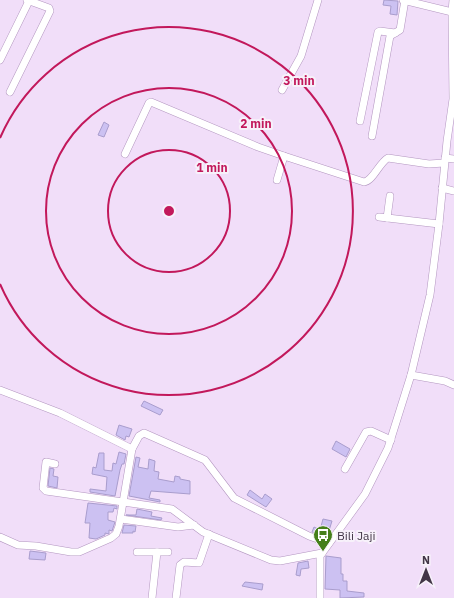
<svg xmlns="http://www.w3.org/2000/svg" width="454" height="598" font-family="'IBM Plex Sans',sans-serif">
  <rect width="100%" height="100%" fill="#f1def9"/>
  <!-- building -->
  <g fill="#ccc1f2" stroke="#a99dcd">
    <polygon points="384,0 398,1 397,15 390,14 391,6 383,5"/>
    <polygon points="104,122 109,125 104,137 98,135"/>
    <polygon points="144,401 163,410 160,415 141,406"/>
    <polygon points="119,425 132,429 129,437 126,436 125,440 116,435"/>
    <polygon points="336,441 350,449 346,457 332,449"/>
    <polygon points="119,452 126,454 124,464 122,464 120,470 115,496 90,492 90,489 106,491 107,477 92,474 93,467 96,468 99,453 104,453 104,470 112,471 113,463 116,464"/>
    <polygon points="136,457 140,458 138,467 148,469 149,459 155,461 154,471 159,472 158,479 174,482 175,476 180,477 180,479 190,481 190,494 151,491 149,498 160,500 160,502 129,496"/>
    <polygon points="50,468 54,469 53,476 58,477 57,488 48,486"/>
    <polygon points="250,490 262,499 265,494 272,499 266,507 247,495"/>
    <polygon points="88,503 117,506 117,509 114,508 113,512 108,512 108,520 115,522 112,531 109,530 109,534 105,533 105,535 96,539 89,538 90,523 85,523"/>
    <polygon points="137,509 152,512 151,516 162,518 161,520 126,515 136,515"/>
    <polygon points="323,519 332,521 327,537 312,532 314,527 320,530"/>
    <polygon points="124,525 136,526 135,532 133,531 133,533 122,533"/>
    <polygon points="30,551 46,553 45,560 29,559"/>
    <polygon points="326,556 341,558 341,574 343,574 343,581 347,581 347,591 364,593 364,597 340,598 340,590 325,589"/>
    <polygon points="308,561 309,568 301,569 300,576 296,575 298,563"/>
    <polygon points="245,582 263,584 262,590 242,586"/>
  </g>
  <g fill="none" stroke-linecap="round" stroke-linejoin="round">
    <defs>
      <g id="minor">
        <polyline points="403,0 452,12"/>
        <polyline points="0,60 29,1"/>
        <polyline points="282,90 301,56 318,0"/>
        <polyline points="10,92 50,11 49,8 27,0"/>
        <polyline points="360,121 378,32 380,31 395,33"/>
        <polyline points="372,136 390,36 400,30 405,0"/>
        <polyline points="125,154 149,103 151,102 258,147 284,156"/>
        <polyline points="445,158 454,159"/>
        <path d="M277,180L284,156L364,182C373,181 379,163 388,158L429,164L444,163"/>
        <polyline points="442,188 454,191"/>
        <polyline points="379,217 439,224"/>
        <polyline points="387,218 390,196"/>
        <polyline points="411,375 445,381 454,385"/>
        <polyline points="0,390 60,413 132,449"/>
        <polyline points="55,464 46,462 43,488 46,491 172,509 203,532 271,560 280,561 322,553"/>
        <polyline points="345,469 366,432 371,431 391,440"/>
        <polyline points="121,519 178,527 194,525"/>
        <polyline points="0,537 18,545 36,546 71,552 79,552 111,538 116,534 119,526 132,449 139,436 144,433 205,460 234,498 309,536 329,543"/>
        <polyline points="137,552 157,552"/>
        <polyline points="152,598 157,552 168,552"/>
        <polyline points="176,598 180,565 184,562 199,563 209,534"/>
        <polyline points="320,598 320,556 365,494 388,448 411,375 430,295 439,224 447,141 453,99 452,12 453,0"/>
      </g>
    </defs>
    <!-- minor casing -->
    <use href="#minor" stroke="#b396c0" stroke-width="8"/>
    <!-- minor -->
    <use href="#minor" stroke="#fff" stroke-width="7"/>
  </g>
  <!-- distance rings -->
  <g fill="none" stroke="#c2185b" stroke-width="2">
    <circle cx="169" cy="211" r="61"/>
    <circle cx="169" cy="211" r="123"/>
    <path d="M0 138A184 184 0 1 1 0 284"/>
  </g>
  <!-- icons -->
  <defs>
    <symbol id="bus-pin" viewBox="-11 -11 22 30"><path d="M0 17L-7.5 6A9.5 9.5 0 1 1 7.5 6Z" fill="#457f1a" stroke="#f7f1fa"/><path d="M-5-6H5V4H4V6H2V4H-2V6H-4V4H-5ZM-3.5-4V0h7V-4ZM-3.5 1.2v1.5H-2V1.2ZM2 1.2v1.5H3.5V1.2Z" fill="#fff"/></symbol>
  </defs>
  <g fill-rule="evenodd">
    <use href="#bus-pin" x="312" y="524" width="22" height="30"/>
  </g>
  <g text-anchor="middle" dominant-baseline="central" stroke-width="4" stroke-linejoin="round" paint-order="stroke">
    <!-- poi labels -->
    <g font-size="12" fill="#423647" stroke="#f7f1fa" text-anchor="start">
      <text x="337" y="535">Bili Jaji</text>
    </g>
  </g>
  <circle cx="169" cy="211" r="6" fill="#c2185b" stroke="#f7f1fa" stroke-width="2"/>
  <g font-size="12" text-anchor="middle" font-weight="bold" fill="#c2185b" stroke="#f7f1fa" stroke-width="4" stroke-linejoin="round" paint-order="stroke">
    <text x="299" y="85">3 min</text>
    <text x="256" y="128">2 min</text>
    <text x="212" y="172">1 min</text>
  </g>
  <!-- north arrow -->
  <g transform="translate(426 570)" stroke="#f7f1fa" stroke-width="3" paint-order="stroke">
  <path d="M0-3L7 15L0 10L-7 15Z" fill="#423647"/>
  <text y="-6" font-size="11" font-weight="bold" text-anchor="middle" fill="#423647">N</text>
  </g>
</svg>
